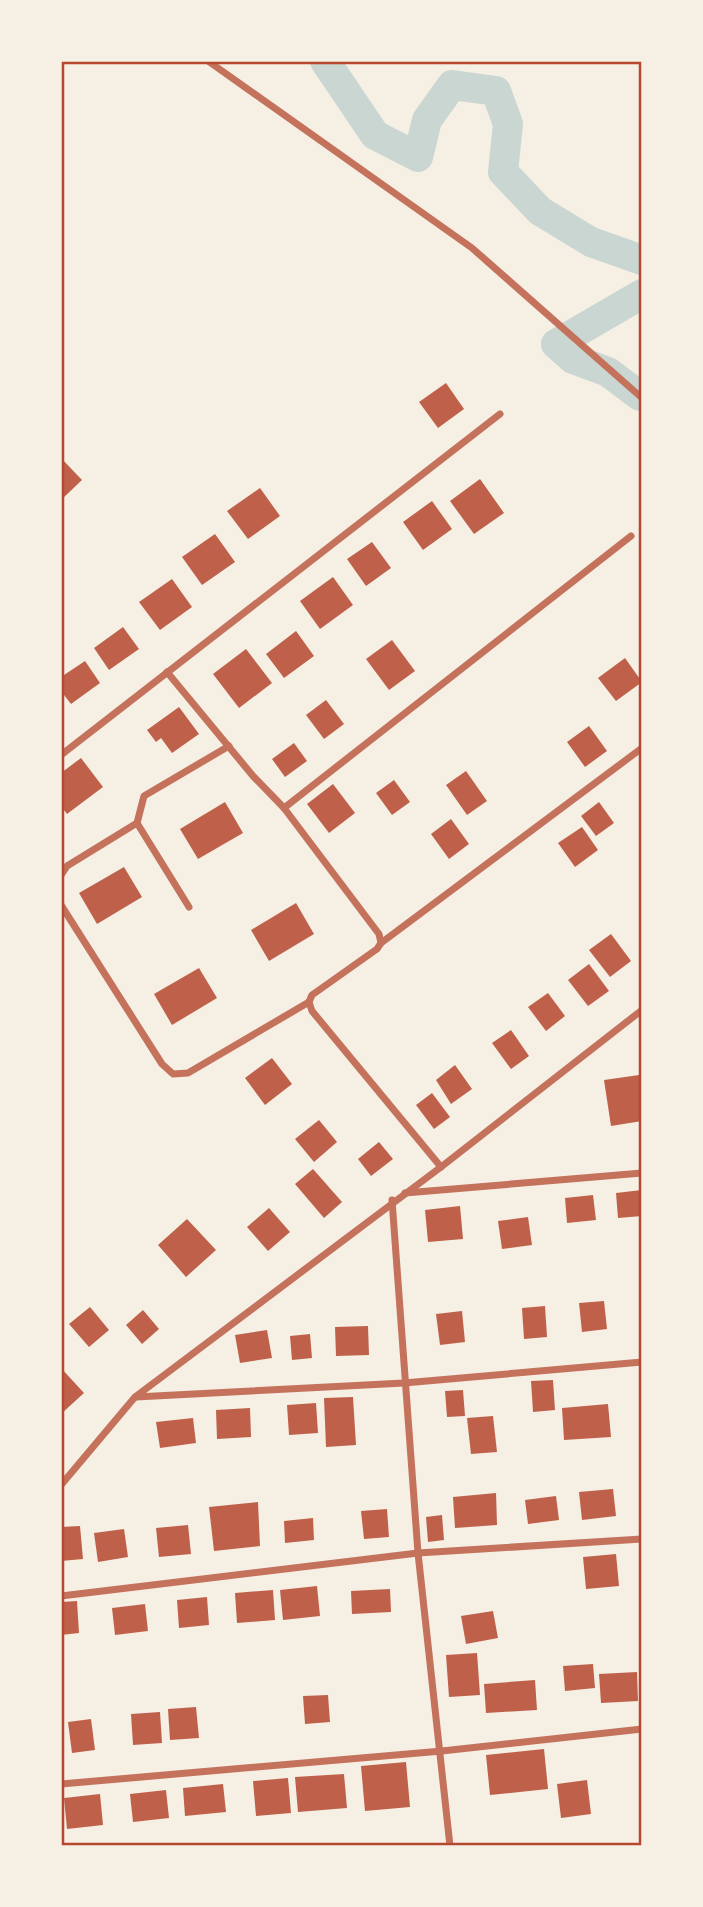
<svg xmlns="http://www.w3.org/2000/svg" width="703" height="1907" font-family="'DM Sans',sans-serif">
  <rect width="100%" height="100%" fill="#f6efe4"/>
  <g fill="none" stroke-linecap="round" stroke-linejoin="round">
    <!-- river -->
    <g stroke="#c9d6d2" stroke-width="30">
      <polyline points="325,61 375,135 418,157 427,120 452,85 496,91 508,124 503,172 540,211 591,242 642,260"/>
      <polyline points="640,396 608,372 573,359 556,344 642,294"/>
    </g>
  </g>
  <!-- building -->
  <g fill="#bf614a">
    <polygon points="446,383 464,409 438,428 419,402"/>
    <polygon points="61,458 82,480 61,500"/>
    <polygon points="480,479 504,513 474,534 450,501"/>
    <polygon points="260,488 280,516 248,539 227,511"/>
    <polygon points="432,501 452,529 423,550 403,522"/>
    <polygon points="215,534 235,562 202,585 182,557"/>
    <polygon points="372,542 391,568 366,586 347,559"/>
    <polygon points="333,577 353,605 320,629 300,601"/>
    <polygon points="172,579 192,607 160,630 139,602"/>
    <polygon points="123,627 139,649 109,670 94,648"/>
    <polygon points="296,631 314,656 284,678 266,654"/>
    <polygon points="392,640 415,671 389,690 366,659"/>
    <polygon points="246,649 272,683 239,708 213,674"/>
    <polygon points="625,658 642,682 616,701 598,678"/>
    <polygon points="85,661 100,683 71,704 61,691 61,677"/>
    <polygon points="326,700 344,724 324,739 306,715"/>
    <polygon points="179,707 199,734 172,753 161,738 156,742 147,730"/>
    <polygon points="589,726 607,751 585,767 567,742"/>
    <polygon points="294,743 307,761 285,777 272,759"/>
    <polygon points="81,758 103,787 67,814 61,806 61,773"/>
    <polygon points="466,771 487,801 467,815 446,785"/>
    <polygon points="394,780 410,802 392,815 376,793"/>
    <polygon points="333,784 355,813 329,833 307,804"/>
    <polygon points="225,802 243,833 198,859 180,829"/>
    <polygon points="599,802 614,823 596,836 581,816"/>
    <polygon points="451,819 469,844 449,859 431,834"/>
    <polygon points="582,827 598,850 575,867 558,843"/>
    <polygon points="124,867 142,897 97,924 79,893"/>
    <polygon points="296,903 314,934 269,961 251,930"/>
    <polygon points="611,934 631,961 610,977 589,950"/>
    <polygon points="589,964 609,991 588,1006 568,980"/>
    <polygon points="199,968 217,998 172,1025 154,994"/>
    <polygon points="548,993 565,1016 546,1031 528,1007"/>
    <polygon points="511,1030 529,1056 511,1069 492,1043"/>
    <polygon points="272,1058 292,1084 265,1105 245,1078"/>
    <polygon points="455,1065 472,1089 451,1104 436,1080"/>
    <polygon points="639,1075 642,1121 611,1126 604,1080"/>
    <polygon points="432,1093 450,1117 434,1129 416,1105"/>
    <polygon points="319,1120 337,1142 314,1162 295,1139"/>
    <polygon points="379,1142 393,1159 371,1176 358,1159"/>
    <polygon points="313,1169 342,1202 324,1218 295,1184"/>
    <polygon points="642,1190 642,1216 618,1218 616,1193"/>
    <polygon points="593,1195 596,1220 567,1223 565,1198"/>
    <polygon points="460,1206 463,1239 428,1242 425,1210"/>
    <polygon points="269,1208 290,1232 268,1251 247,1227"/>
    <polygon points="528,1217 532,1245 502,1249 498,1221"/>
    <polygon points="187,1219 216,1250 186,1277 158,1245"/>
    <polygon points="604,1301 607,1329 582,1332 579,1303"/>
    <polygon points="545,1306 547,1337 524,1339 522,1308"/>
    <polygon points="90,1307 109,1330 89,1347 69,1324"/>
    <polygon points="143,1310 159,1329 142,1344 126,1325"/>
    <polygon points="462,1311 465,1342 440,1345 436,1314"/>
    <polygon points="368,1326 369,1355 336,1356 335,1327"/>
    <polygon points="267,1330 272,1358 240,1363 235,1335"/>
    <polygon points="310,1334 312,1358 292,1360 290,1336"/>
    <polygon points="61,1368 84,1393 61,1414"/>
    <polygon points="553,1380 555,1410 533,1412 531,1381"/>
    <polygon points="463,1390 465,1416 447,1417 445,1391"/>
    <polygon points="353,1397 356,1445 326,1447 324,1398"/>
    <polygon points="316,1403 318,1433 289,1435 287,1405"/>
    <polygon points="608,1404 611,1437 564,1440 562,1408"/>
    <polygon points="250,1408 251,1437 217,1439 216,1410"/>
    <polygon points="493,1416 497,1452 471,1454 467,1418"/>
    <polygon points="193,1418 196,1443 160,1448 156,1422"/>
    <polygon points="613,1489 616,1516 582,1520 579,1492"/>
    <polygon points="496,1493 497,1525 455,1528 453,1497"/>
    <polygon points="556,1496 559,1520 528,1524 525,1500"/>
    <polygon points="258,1502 260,1546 214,1551 209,1507"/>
    <polygon points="387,1509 389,1537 364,1539 361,1511"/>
    <polygon points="442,1515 444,1540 428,1542 426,1517"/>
    <polygon points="313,1518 314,1540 285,1543 284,1521"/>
    <polygon points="188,1525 191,1554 159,1557 156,1528"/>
    <polygon points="80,1526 83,1559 61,1561 61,1527"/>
    <polygon points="124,1529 128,1557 98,1562 94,1533"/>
    <polygon points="616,1554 619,1586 586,1589 583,1557"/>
    <polygon points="317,1586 320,1616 283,1620 280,1590"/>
    <polygon points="390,1589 391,1612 352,1614 351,1591"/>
    <polygon points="273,1590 275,1620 237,1623 235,1593"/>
    <polygon points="207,1597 209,1625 179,1628 177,1600"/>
    <polygon points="77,1601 79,1633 61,1635 61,1602"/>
    <polygon points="145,1604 148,1631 115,1635 112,1608"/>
    <polygon points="493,1611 498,1638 466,1644 461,1616"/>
    <polygon points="477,1653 480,1695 449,1697 446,1655"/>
    <polygon points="593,1664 595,1688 565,1691 563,1666"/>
    <polygon points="637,1672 638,1701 601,1703 599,1674"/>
    <polygon points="535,1680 537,1710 486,1713 484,1684"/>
    <polygon points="328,1695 330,1722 305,1724 303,1696"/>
    <polygon points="196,1707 199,1738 170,1740 168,1709"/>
    <polygon points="160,1712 162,1743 133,1745 131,1714"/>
    <polygon points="91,1719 95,1750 72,1753 68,1722"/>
    <polygon points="544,1749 548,1789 490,1795 486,1755"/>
    <polygon points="406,1762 410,1807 365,1811 361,1766"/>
    <polygon points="344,1774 347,1808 298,1812 295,1777"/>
    <polygon points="288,1778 291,1813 256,1816 253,1781"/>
    <polygon points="587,1780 591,1814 561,1818 557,1784"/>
    <polygon points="223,1784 226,1812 185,1816 183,1788"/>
    <polygon points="166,1790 169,1818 133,1822 130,1794"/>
    <polygon points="100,1794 103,1825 67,1829 64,1798"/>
  </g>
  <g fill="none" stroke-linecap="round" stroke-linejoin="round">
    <!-- minor -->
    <g stroke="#c5725c" stroke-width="7">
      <polyline points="208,61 472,248 642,398"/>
      <polyline points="167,672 253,776 284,808 379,934 381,943 377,949 312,995 309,1002 312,1011 441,1167"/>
      <polyline points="61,755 500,414"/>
      <polyline points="284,808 631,536"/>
      <polyline points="137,823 189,907"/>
      <polyline points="61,875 67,866 137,823 144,796 229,746"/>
      <polyline points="61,905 162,1064 173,1074 188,1073 309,1002"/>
      <polyline points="381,943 642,748"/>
      <polyline points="405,1193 642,1173"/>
      <polyline points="392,1200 418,1553 450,1846"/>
      <polyline points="136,1397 404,1383 642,1362"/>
      <polyline points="61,1485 135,1397 441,1167 642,1010"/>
      <polyline points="61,1596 418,1553 642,1539"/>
      <polyline points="61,1784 442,1751 642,1729"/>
    </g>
  </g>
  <!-- border -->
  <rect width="703" height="1907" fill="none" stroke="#f6efe4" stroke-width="126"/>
  <rect x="63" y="63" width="577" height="1781" fill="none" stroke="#b5482f" stroke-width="2.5"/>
</svg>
